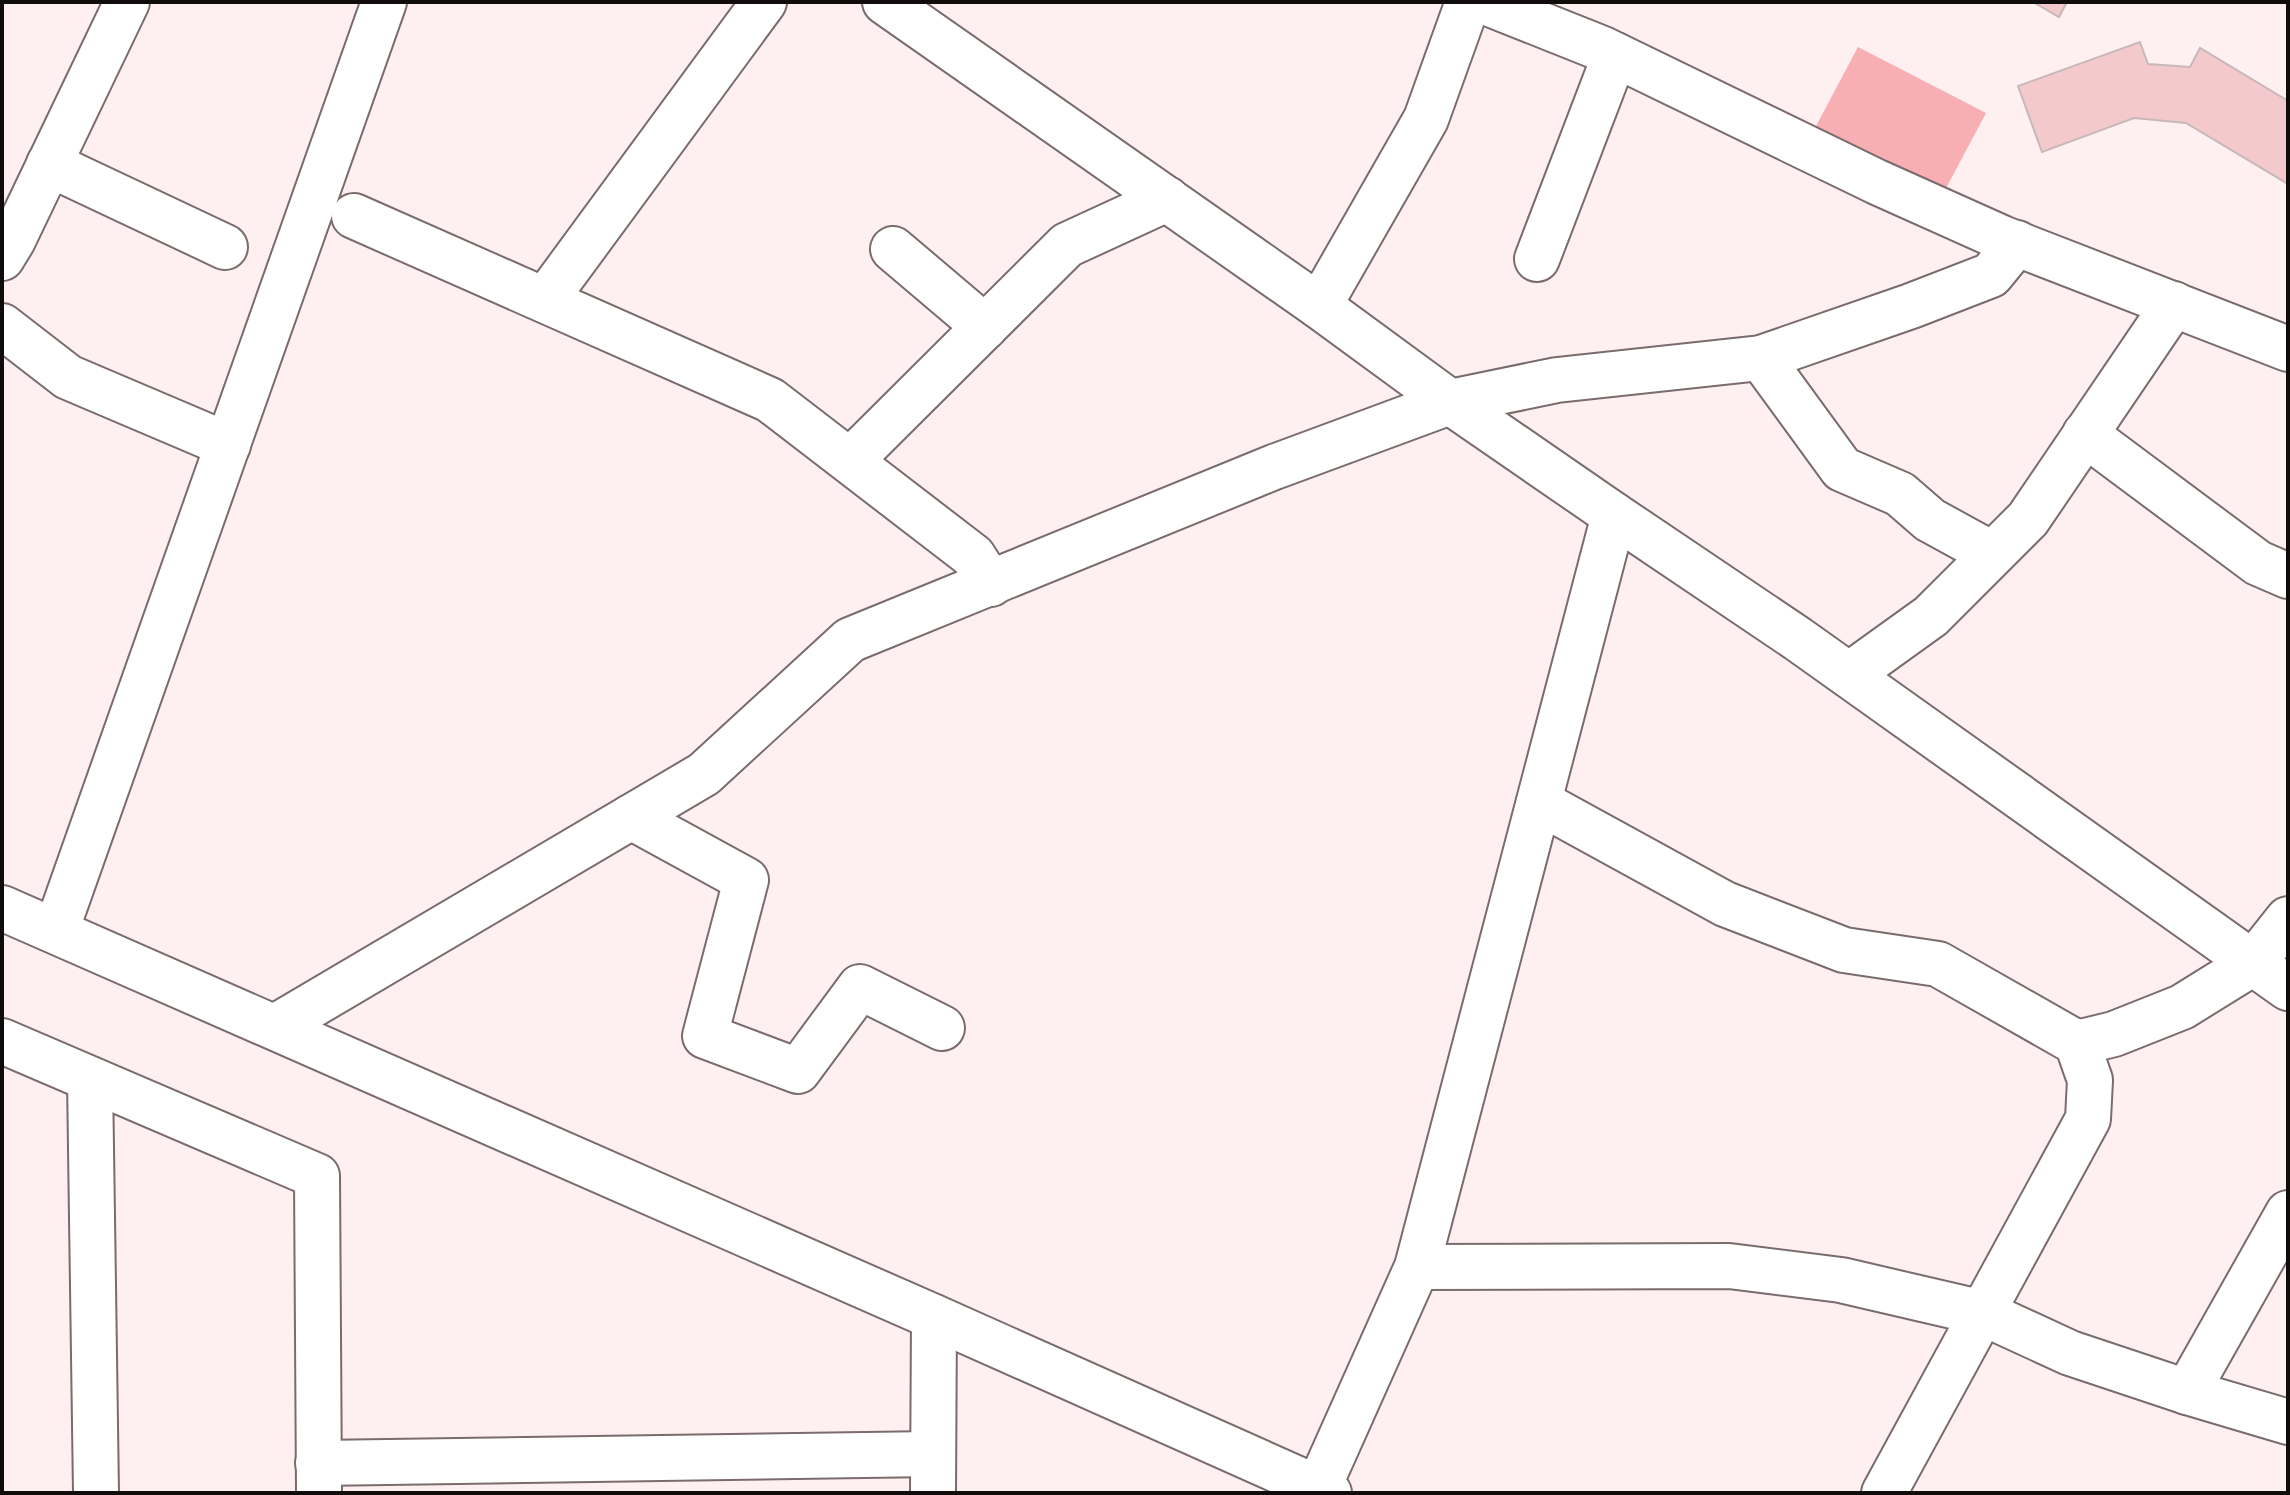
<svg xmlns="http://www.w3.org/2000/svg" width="2290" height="1495" font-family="'Sofia Sans Condensed',sans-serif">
  <rect width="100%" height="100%" fill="#fef0f1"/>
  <!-- green -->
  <polygon fill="#f7afb4" points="1858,47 1986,113 1944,192 1816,126"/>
  <!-- building -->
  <g fill="#f4c9cb" stroke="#c8b8b9" stroke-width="2">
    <polygon points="2033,2 2067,2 2059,17"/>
    <polygon points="2140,42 2148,64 2190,67 2200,48 2288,101 2288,184 2186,123 2134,118 2042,152 2018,86"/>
  </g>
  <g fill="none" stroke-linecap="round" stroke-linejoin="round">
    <defs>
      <g id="minor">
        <polyline points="885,2 1319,306 1450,402 1614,515 1798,639 2288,988"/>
        <polyline points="1485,2 1603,49 1877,182 2002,238 2288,349"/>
        <polyline points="49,164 225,247"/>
        <polyline points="354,216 770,400 973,556 991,584"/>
        <polyline points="893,249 985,327"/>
        <polyline points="2,258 13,240 127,2"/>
        <polyline points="1537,259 1615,55"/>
        <polyline points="545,300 764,2"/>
        <polyline points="1319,306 1426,119 1468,2"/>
        <polyline points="2,326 68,377 228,445"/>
        <polyline points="1761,358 1842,469 1900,494 1930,520 1992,554"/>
        <polyline points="2085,434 2258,563 2288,576"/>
        <polyline points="850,461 1067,245 1167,199"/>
        <polyline points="1849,675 1931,616 2028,519 2174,304"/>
        <polyline points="1539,802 1725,904 1844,950 1938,964 2077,1043 2090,1080 2088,1119 1884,1493"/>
        <polyline points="631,817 746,880 705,1036 798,1071 860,987 942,1028"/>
        <polyline points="2,908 934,1317 1329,1493"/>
        <polyline points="56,931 384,2"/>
        <polyline points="275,1027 704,774 850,640 1274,467 1450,402 1557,380 1761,358 1911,306 1991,275 2017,243"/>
        <polyline points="2,1041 317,1176 319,1493"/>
        <polyline points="2077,1043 2114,1034 2182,1007 2253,963 2288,919"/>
        <polyline points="90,1079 96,1493"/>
        <polyline points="1417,1267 1729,1266 1841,1280 1983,1313 2070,1353 2187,1392 2288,1422"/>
        <polyline points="2187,1392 2288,1213"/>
        <polyline points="318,1463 933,1454"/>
        <polyline points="933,1493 934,1317"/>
        <polyline points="1316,1493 1417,1267 1614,515"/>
      </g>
    </defs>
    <!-- minor casing -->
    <use href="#minor" stroke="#7a6b6c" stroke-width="48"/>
    <!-- minor -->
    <use href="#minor" stroke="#fff" stroke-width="44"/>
  </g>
  <!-- border -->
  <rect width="2290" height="1495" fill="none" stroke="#110c0c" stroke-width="8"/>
</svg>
